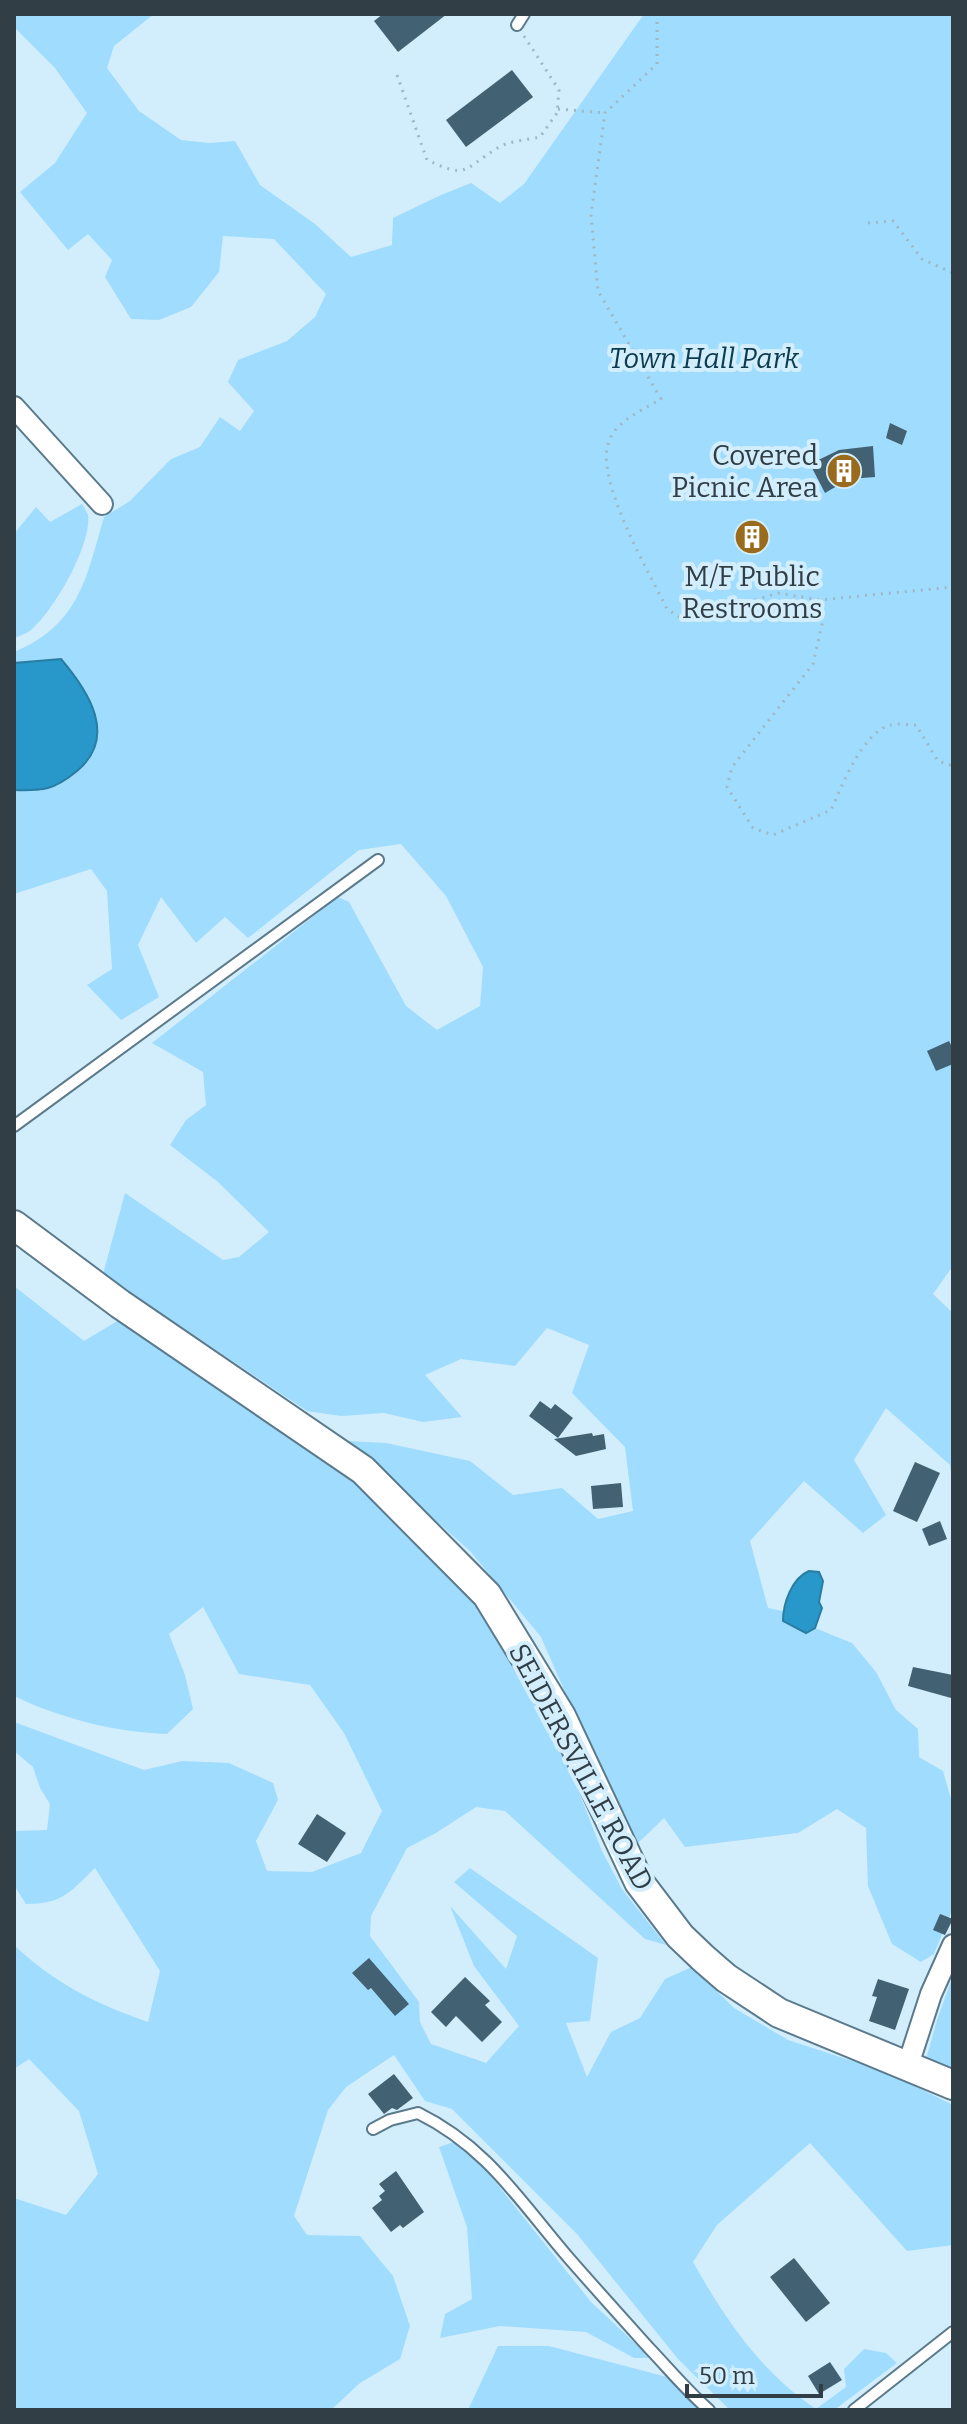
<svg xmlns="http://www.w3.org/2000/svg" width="967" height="2424" font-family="Bitter,serif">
  <rect width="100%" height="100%" fill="#d2eefd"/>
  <!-- green -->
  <g fill="#a0dcfe">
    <path d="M14,14H84L85,16L154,14L114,46L107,68L139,111L181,140L210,143L235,141L260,185L315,224L351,257L392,245L393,218L441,195L471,183L500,203L524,184L644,14H953V1266L933,1294L953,1313V1487L950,1465L886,1408L854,1460L886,1515L863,1533L804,1481L750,1541L768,1608L783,1611V1621L806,1633L815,1628L852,1643L876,1672L896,1710L918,1729L919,1757L943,1771L953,1806V1908L934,1954L921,1962L892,1944L868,1886L866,1828L837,1809L798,1833L685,1847L664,1818L635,1846L609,1793L541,1637L470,1551L346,1441L386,1443L470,1461L513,1495L562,1488L598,1519L633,1511L625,1447L572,1393L589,1345L547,1328L515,1366L461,1359L425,1375L462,1417L423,1422L384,1413L341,1416L307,1411L103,1274L125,1193L223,1260L239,1257L269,1232L218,1182L170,1145L186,1120L206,1105L203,1072L152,1043L338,897L349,902L406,1006L437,1030L480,1006L483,967L446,896L401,844L359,850L248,938L225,917L196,943L161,897L138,945L159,997L121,1020L87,985L112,969L107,891L91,869L14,894V790L41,791L76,676L61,659L14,663V652C79,625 86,579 104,517L130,501L171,459L200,447L220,417L240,431L254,411L228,382L238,360L287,341L315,317L326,294L274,239L223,236L219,272L191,307L159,320L131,319L105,277L112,260L88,234L68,250L20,192L55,163L87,113L55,68L14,27Z"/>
    <path d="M82,504C84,508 87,511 88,515C92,545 53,612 31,630C26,634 19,636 14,638V534L36,507L50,522Z"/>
    <path d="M14,1286L84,1341L124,1317L341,1471L415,1534L479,1605L553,1726L602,1851L622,1889L666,1945L645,1939L505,1811L476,1807L436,1833L407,1848L371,1916L370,1936L419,2002L420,2022L431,2044L486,2063L519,2026L474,1966L450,1906L506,1969L517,1936L454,1882L470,1868L598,1958L590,2021L566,2023L587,2077L611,2032L640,2018L665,1979L692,1967L734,2008L788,2040L886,2072L953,2105V2245L907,2251L810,2143L717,2225L693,2262C725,2319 761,2372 816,2409L846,2387L844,2369L864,2349L886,2353L897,2363L834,2410H730L678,2359L577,2234L452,2109L425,2101L394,2055L346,2087L328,2110L294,2216L307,2235L360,2236L393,2276L410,2326L400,2359L360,2383L331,2410H14V2198L66,2215L98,2174L79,2111L29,2059L14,2069V1945C54,1983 96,2004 148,2022L160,1971L95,1868C70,1892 63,1904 26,1904L14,1885V1831L47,1830L50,1804L40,1788L33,1767L14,1751V1722L144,1770L182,1761L229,1763L273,1783L278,1800L256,1841L267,1871L312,1872L361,1853L382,1811L344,1733L310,1685L239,1674L203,1607L169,1634L185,1675L193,1709L167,1734C115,1732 62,1719 14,1696Z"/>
    <polygon points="953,1976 953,2072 926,2059 938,2017"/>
    <polygon points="454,2142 478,2160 591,2302 651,2358 634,2358 586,2332 500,2326 440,2338 445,2314 472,2299 467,2227 439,2147"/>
    <polygon points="498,2346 549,2346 667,2377 698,2410 468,2410"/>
  </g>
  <!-- water -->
  <g fill="#2798c9" stroke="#2a7da2" stroke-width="2">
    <path d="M61,659C89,692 118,737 77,771C54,790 43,791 14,790V663Z"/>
    <path d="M809,1571L819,1572L823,1581L819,1602L822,1608L815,1628L806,1633L783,1621C783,1603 792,1578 809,1571Z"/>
  </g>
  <!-- building -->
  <g fill="#426172">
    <polygon points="383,14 447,14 398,52 374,21"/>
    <polygon points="512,70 533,97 466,147 446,120"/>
    <polygon points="890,423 907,431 902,445 886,438"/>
    <polygon points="873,446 875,477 849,479 825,493 810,464 839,450"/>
    <polygon points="762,527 764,545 742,548 740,528"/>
    <polygon points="949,1041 953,1049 953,1064 936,1071 927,1051"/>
    <polygon points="540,1401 551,1409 555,1404 573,1418 558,1438 529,1416"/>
    <polygon points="592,1433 593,1436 604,1434 606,1449 576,1456 554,1439"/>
    <polygon points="915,1462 940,1473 917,1522 893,1511"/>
    <polygon points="621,1483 623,1507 593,1509 591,1486"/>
    <polygon points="940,1521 947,1539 929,1546 922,1529"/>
    <polygon points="913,1667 953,1675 951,1698 908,1686"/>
    <polygon points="317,1814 346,1833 327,1862 298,1844"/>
    <polygon points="940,1914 953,1919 945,1935 933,1930"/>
    <polygon points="369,1958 409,2004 395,2016 371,1988 368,1990 352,1973"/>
    <polygon points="465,1977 490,2001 485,2005 502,2022 482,2042 456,2016 446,2027 431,2012"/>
    <polygon points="878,1979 909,1989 895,2030 869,2021 877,1997 872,1996"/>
    <polygon points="394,2074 413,2098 397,2110 392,2108 384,2114 368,2094"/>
    <polygon points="396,2171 424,2212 403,2228 400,2225 391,2232 372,2208 382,2200 379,2196 385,2191 379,2184"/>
    <polygon points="794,2258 830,2303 806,2322 770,2277"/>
    <polygon points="830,2362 842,2380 819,2394 808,2376"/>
  </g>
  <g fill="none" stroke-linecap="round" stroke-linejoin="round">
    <defs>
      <g id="lane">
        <polyline points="517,25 524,14"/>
        <polyline points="14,1126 378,860"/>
        <path d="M373,2129L390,2120L418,2113C487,2147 519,2200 567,2256C594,2287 622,2318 649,2348C669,2369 687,2391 709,2410"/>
        <polyline points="854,2410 953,2332"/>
      </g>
      <g id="street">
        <polyline points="14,407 102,504"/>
        <polyline points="908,2065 931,1994 953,1945"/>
      </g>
      <polyline id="secondary" points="14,1225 120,1304 363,1470 487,1595 561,1716 639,1882 680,1936 703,1958 726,1978 779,2013 953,2085"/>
    </defs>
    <!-- lane casing -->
    <use href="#lane" stroke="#5b7a8c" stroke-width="14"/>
    <!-- street casing -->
    <use href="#street" stroke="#5b7a8c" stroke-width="24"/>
    <!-- secondary casing -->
    <use href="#secondary" stroke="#5b7a8c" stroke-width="32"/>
    <!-- path -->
    <g stroke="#a0b7c4" stroke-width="3" stroke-dasharray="2 6" stroke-linecap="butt">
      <path d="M657,14V64L605,113L591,215L598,291L661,399C643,410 617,420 609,441C594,479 649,572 667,609L681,618L700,617L778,593L819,600L953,587"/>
      <path d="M397,75L427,160C468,179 462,170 496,149C507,141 527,140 540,137L557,113L559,90L524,36"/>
      <polyline points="558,109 605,113"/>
      <polyline points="868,223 893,221 922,259 953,273"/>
      <path d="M819,600L823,620L813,664L732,767L727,787L753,828L773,835L831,810C842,786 862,733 890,725C897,723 908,725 916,725L938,761L953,766"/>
    </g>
    <!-- lane -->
    <use href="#lane" stroke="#fff" stroke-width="10"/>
    <!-- street -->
    <use href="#street" stroke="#fff" stroke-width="20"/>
    <!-- secondary -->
    <use href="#secondary" stroke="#fff" stroke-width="28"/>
  </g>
  <!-- icons -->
  <defs>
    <symbol id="building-disc" viewBox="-11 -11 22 22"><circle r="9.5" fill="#9b6b1d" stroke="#d2eefd"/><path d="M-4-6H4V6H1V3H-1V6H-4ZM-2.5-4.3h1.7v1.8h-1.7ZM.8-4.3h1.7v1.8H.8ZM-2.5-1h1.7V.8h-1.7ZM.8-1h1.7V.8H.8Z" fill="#fff"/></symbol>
  </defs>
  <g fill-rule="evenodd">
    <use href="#building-disc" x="824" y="451" width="40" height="40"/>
    <use href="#building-disc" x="732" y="517" width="40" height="40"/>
  </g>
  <g text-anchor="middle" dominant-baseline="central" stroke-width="8" stroke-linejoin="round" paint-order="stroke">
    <!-- park labels -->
    <g font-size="28" font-style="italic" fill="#0c3b4f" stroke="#d2eefd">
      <text x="704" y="358">Town Hall Park</text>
    </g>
    <!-- poi labels -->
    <g font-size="28" fill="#313e46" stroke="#d2eefd" text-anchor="end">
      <text x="818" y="455">Covered<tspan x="818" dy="32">Picnic Area</tspan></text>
      <text x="752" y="576" text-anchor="middle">M/F Public<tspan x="752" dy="32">Restrooms</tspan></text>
    </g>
    <!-- street labels -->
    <g font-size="28" fill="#313e46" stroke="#d2eefd">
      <text transform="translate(581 1767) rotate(62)">SEIDERSVILLE ROAD</text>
    </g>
  </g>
  <!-- border -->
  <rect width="967" height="2424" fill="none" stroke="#313e46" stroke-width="32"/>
  <!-- scale -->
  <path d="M687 2384v12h134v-12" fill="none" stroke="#313e46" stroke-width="4"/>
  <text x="699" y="2384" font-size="24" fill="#313e46" stroke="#d2eefd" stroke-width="6" paint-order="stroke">50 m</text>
</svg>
